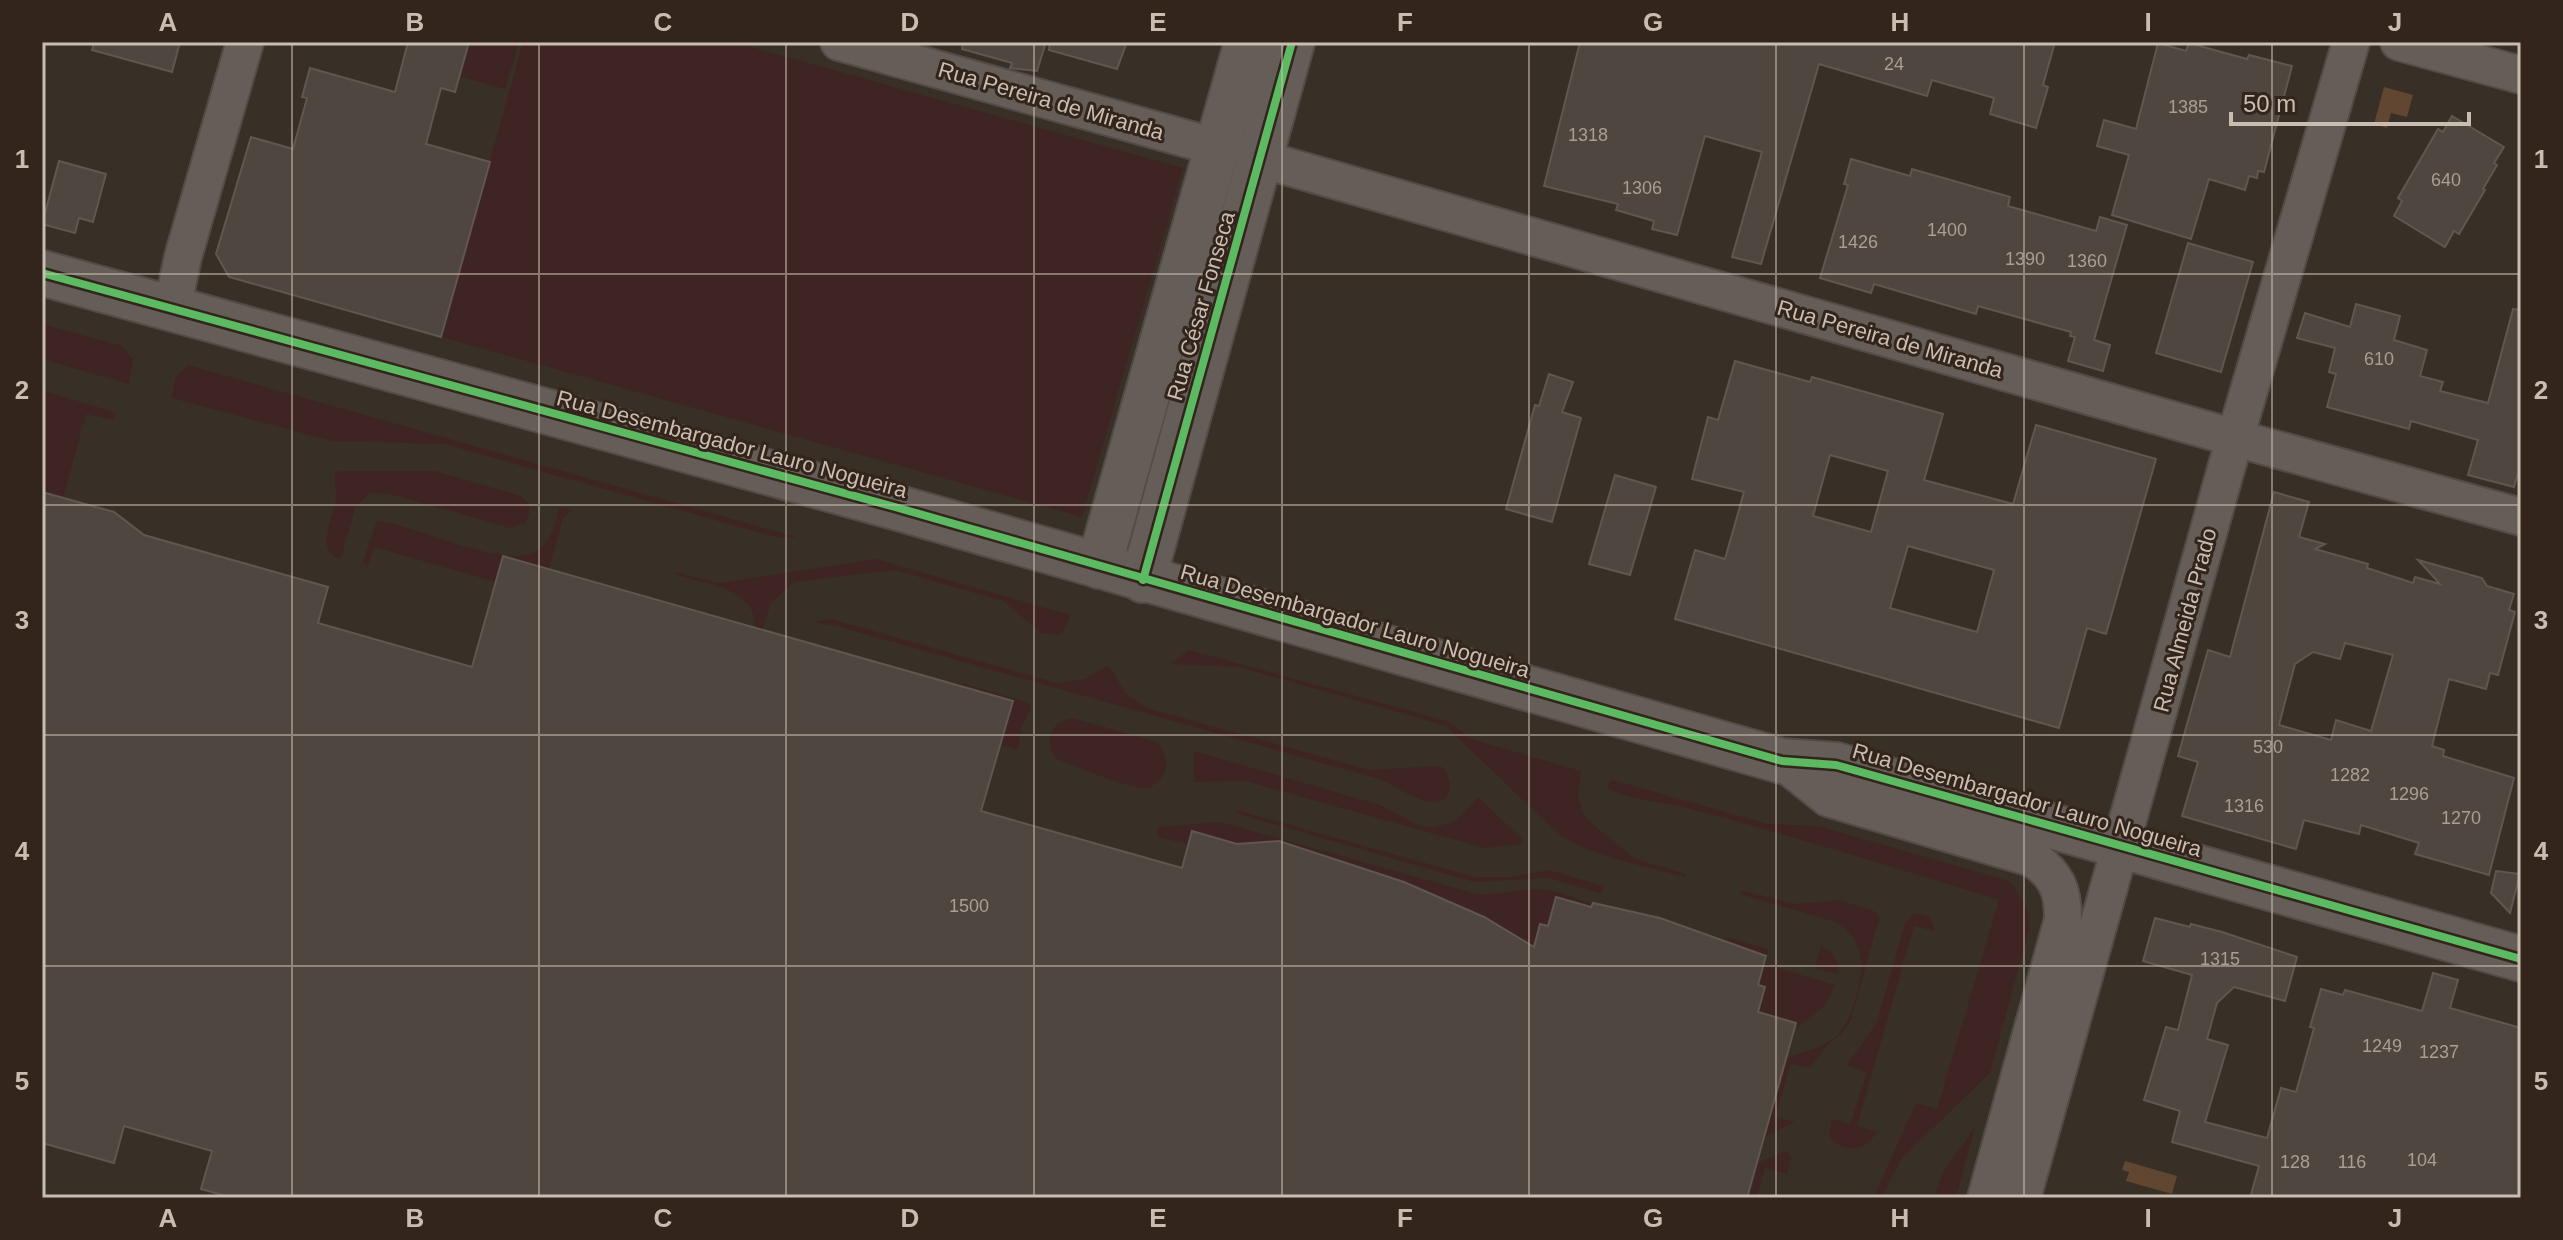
<svg xmlns="http://www.w3.org/2000/svg" width="2563" height="1240" font-family="Helvetica,sans-serif">
  <rect width="100%" height="100%" fill="#382f27"/>
  <!-- green -->
  <g fill="#3e2524">
    <polygon points="470,42 519,42 505,89 461,77"/>
    <polygon points="523,42 733,42 1183,168 1082,517 441,337"/>
    <polygon points="42,324 122,346 133,359 129,384 42,359"/>
    <polygon points="188,365 796,537 779,538 444,444 332,441 172,398 175,378"/>
    <polygon points="42,390 116,413 114,420 86,414 63,498 42,492"/>
    <path d="M340,471H435L521,496C531,505 532,511 525,523L510,528L390,494L370,493L356,506L341,558H336C316,545 334,518 336,498C337,489 333,482 335,473Z"/>
    <path d="M559,507L572,510L563,518L549,569L503,556L496,582L374,547L367,568L363,562L377,521C415,524 507,572 538,550C553,539 555,524 559,507Z"/>
    <path d="M876,559L1070,615L1065,629L1059,635L1041,633L1003,601L895,570L794,582L771,603L762,630L755,628C757,588 706,584 677,575L675,572L719,583Z"/>
    <path d="M831,619L1057,683L1085,679L1107,666L1112,670L1125,693L1147,708L1370,770L1435,766L1442,767C1448,775 1452,782 1449,792C1439,819 1396,785 1379,779L836,626L813,622Z"/>
    <path d="M1189,650L1447,721L1471,739L1581,771L1578,796L1583,813L1591,823L1635,859L1686,874L1685,877C1645,865 1586,857 1554,830L1446,726L1239,667L1170,664Z"/>
    <polygon points="947,682 965,684 1029,703 1031,708 1021,728 1018,750 1000,745 1013,701"/>
    <path d="M1073,718L1157,742C1164,750 1169,760 1165,771C1162,778 1155,786 1147,788C1130,790 1074,765 1056,759C1043,740 1051,721 1073,718Z"/>
    <polygon points="1194,751 1380,805 1418,825 1431,828 1454,822 1478,797 1522,839 1523,844 1485,848 1245,781 1194,782"/>
    <path d="M1613,780L1768,824L1818,826L2009,881C2020,896 2031,909 2029,929L1990,1073L1903,1157L1890,1180L1883,1198H1873L1916,1103L1937,1109L1999,900C1892,867 1787,834 1679,806C1662,802 1619,798 1608,788L1609,782Z"/>
    <polygon points="1236,810 1475,877 1510,877 1549,870 1604,886 1602,894 1549,878 1474,882 1235,813"/>
    <path d="M1220,822L1477,894C1498,895 1516,890 1536,889C1555,889 1575,898 1592,904L1591,907L1556,897L1548,926L1540,925L1533,950L1484,917L1404,882L1361,866L1279,841L1237,844L1192,831L1188,844L1157,837V827Z"/>
    <path d="M1741,890L1795,904L1839,900L1876,912L1879,919L1851,1020L1841,1034L1827,1045L1810,1068L1791,1064L1775,1117L1795,1122L1765,1137L1787,1058C1802,1052 1822,1048 1834,1038C1846,1028 1851,1015 1855,1000C1865,968 1866,943 1836,922L1740,894Z"/>
    <path d="M1914,913L1930,917L1935,931L1914,926L1857,1126L1877,1132C1865,1152 1844,1154 1829,1136L1832,1119L1850,1124L1867,1072L1847,1065L1877,1022L1905,923Z"/>
    <polygon points="1725,937 1768,949 1765,964 1835,985 1826,1005 1794,1030 1796,1023 1758,1012 1765,987 1758,985 1766,956 1730,946 1731,943 1724,940"/>
    <path d="M1821,946C1834,954 1840,959 1838,974L1815,969Z"/>
    <polygon points="1975,1127 1956,1198 1934,1198 1942,1173"/>
    <polygon points="1786,1151 1791,1157 1787,1174 1765,1168 1757,1198 1749,1198 1758,1163"/>
  </g>
  <!-- water -->
  <g fill="#614631">
    <polygon points="2384,87 2413,95 2407,117 2391,113 2387,128 2374,124"/>
    <polygon points="2125,1161 2177,1176 2172,1194 2126,1181 2129,1172 2122,1170"/>
  </g>
  <!-- building -->
  <g fill="#4e463f" stroke="#5f5750" stroke-width="2" fill-rule="evenodd">
    <polygon points="94,42 180,42 172,72 92,50"/>
    <polygon points="408,42 469,42 455,92 441,88 426,144 490,162 441,337 229,277 216,254 251,137 293,149 307,98 302,97 310,68 395,92"/>
    <polygon points="963,42 1046,42 1037,71 1010,68 1012,63 962,49"/>
    <polygon points="1050,42 1127,42 1117,69 1049,50"/>
    <polygon points="1580,42 2055,42 2043,85 2048,87 2036,128 1990,114 1994,98 1932,80 1927,96 1819,64 1761,264 1732,257 1762,152 1705,136 1677,235 1652,229 1654,221 1616,210 1618,204 1544,186"/>
    <polygon points="2158,43 2186,51 2189,43 2247,59 2249,55 2292,66 2264,172 2258,171 2257,178 2249,176 2245,190 2209,179 2191,239 2112,215 2129,155 2097,146 2104,120 2136,129"/>
    <polygon points="2452,116 2504,147 2494,163 2497,165 2483,189 2485,190 2459,234 2454,231 2445,247 2394,216 2402,201 2398,198 2438,129 2443,132"/>
    <polygon points="1851,159 1910,176 1912,169 2010,197 2008,206 2096,231 2100,217 2127,225 2094,340 2110,345 2103,371 2068,361 2075,337 2070,336 2071,332 1978,306 1976,314 1874,284 1871,293 1820,278 1848,185 1844,184"/>
    <polygon points="59,161 106,174 93,222 79,218 75,233 42,224"/>
    <polygon points="2188,243 2253,262 2221,372 2156,353"/>
    <polygon points="2356,304 2400,316 2394,340 2427,350 2420,376 2443,382 2440,391 2488,403 2513,309 2521,310 2521,463 2514,487 2468,475 2478,440 2411,421 2409,429 2327,407 2336,374 2329,372 2335,348 2297,338 2305,313 2350,327"/>
    <path d="M1735,361L1810,382L1812,377L1943,414L1924,480L2013,504L2036,425L2156,459L2106,634L2087,628L2059,728L1675,619L1695,550L1725,559L1744,492L1692,479L1708,417L1718,420ZM1830,455L1888,471L1871,532L1813,516ZM1908,546L1994,570L1977,632L1890,608Z"/>
    <polygon points="1549,374 1573,382 1562,412 1581,418 1552,522 1506,509 1535,405 1539,406"/>
    <polygon points="1615,475 1656,487 1630,575 1589,564"/>
    <polygon points="42,492 114,512 144,535 328,587 318,623 472,667 503,556 1013,701 981,811 1182,868 1192,831 1237,844 1279,841 1404,882 1484,917 1534,947 1540,924 1548,926 1556,897 1591,907 1593,903 1660,918 1766,956 1758,985 1765,987 1758,1012 1796,1023 1747,1198 233,1198 201,1189 212,1151 124,1126 114,1163 42,1143"/>
    <path d="M2274,492L2309,502L2299,537L2325,544L2315,549L2368,564L2367,568L2413,583L2415,577L2440,584L2418,560L2482,578L2487,586L2514,594L2509,610L2515,612L2498,675L2490,673L2486,689L2449,679L2432,746L2444,750L2443,756L2514,778L2489,875L2415,854L2419,843L2361,825L2359,834L2304,820L2296,849L2182,816L2198,762L2178,756L2208,650L2230,657ZM2345,643L2393,655L2371,731L2336,720L2331,740L2279,725L2295,664L2313,652L2340,659Z"/>
    <polygon points="2496,871 2520,874 2510,913 2491,893"/>
    <polygon points="2155,918 2190,927 2191,924 2222,932 2297,957 2285,1001 2234,987 2217,1003 2207,1039 2228,1045 2205,1122 2267,1138 2281,1088 2296,1092 2314,1028 2310,1027 2321,989 2343,995 2345,990 2422,1011 2433,973 2458,980 2450,1008 2521,1028 2521,1198 2250,1198 2259,1166 2172,1142 2180,1111 2144,1100 2166,1027 2178,1030 2192,975 2143,961"/>
  </g>
  <g fill="none" stroke-linecap="round" stroke-linejoin="round">
    <defs>
      <g id="minor">
        <polyline points="839,42 1216,147"/>
        <polyline points="2399,42 2521,75"/>
        <polyline points="1261,159 2235,438 2521,517"/>
        <polyline points="172,309 183,257 245,42"/>
        <path d="M1782,761L1828,798L2032,858C2057,875 2063,890 2063,919L1986,1198"/>
        <polyline points="2022,1198 2226,469 2351,42"/>
      </g>
      <g id="tertiary">
        <polyline points="42,273 895,507 1782,761 1836,765 2521,959"/>
        <polyline points="1099,566 1247,42"/>
        <polyline points="1143,580 1292,42"/>
      </g>
    </defs>
    <!-- minor casing -->
    <use href="#minor" stroke="#524b46" stroke-width="40"/>
    <!-- tertiary casing -->
    <use href="#tertiary" stroke="#524b46" stroke-width="48"/>
    <!-- minor -->
    <use href="#minor" stroke="#655e58" stroke-width="36"/>
    <!-- tertiary -->
    <use href="#tertiary" stroke="#655e58" stroke-width="44"/>
    <defs>
      <g id="cycleway">
        <polyline points="42,273 895,507 1782,761 1836,765 2521,959"/>
        <polyline points="1143,580 1292,42"/>
      </g>
    </defs>
    <!-- cycleway casing -->
    <use href="#cycleway" stroke="#33251b" stroke-width="13"/>
    <!-- cycleway -->
    <use href="#cycleway" stroke="#5cba63" stroke-width="8"/>
  </g>
  <!-- grid -->
  <path fill="none" stroke="#c9bdb1" stroke-width="2" stroke-opacity="0.55" d="M292,42V1198M539,42V1198M786,42V1198M1034,42V1198M1282,42V1198M1529,42V1198M1776,42V1198M2024,42V1198M2272,42V1198M42,274H2521M42,505H2521M42,735H2521M42,966H2521"/>
  <g text-anchor="middle" dominant-baseline="central" stroke-width="6" stroke-linejoin="round" paint-order="stroke">
    <!-- number labels -->
    <g font-size="18" fill="#aa9f94">
      <text x="1894" y="64">24</text>
      <text x="2188" y="107">1385</text>
      <text x="1588" y="135">1318</text>
      <text x="2446" y="180">640</text>
      <text x="1642" y="188">1306</text>
      <text x="1947" y="230">1400</text>
      <text x="1858" y="242">1426</text>
      <text x="2025" y="259">1390</text>
      <text x="2087" y="261">1360</text>
      <text x="2379" y="359">610</text>
      <text x="2268" y="747">530</text>
      <text x="2350" y="775">1282</text>
      <text x="2409" y="794">1296</text>
      <text x="2244" y="806">1316</text>
      <text x="2461" y="818">1270</text>
      <text x="969" y="906">1500</text>
      <text x="2220" y="959">1315</text>
      <text x="2382" y="1046">1249</text>
      <text x="2439" y="1052">1237</text>
      <text x="2422" y="1160">104</text>
      <text x="2295" y="1162">128</text>
      <text x="2352" y="1162">116</text>
    </g>
    <!-- street labels -->
    <g font-size="22" fill="#c9bdb1" stroke="#33251b">
      <text transform="translate(1051 101) rotate(16)">Rua Pereira de Miranda</text>
      <text transform="translate(1201 306) rotate(-74)">Rua César Fonseca</text>
      <text transform="translate(1890 339) rotate(16)">Rua Pereira de Miranda</text>
      <text transform="translate(732 444) rotate(15)">Rua Desembargador Lauro Nogueira</text>
      <text transform="translate(2185 620) rotate(-75)">Rua Almeida Prado</text>
      <text transform="translate(1355 621) rotate(16)">Rua Desembargador Lauro Nogueira</text>
      <text transform="translate(2027 800) rotate(16)">Rua Desembargador Lauro Nogueira</text>
    </g>
  </g>
  <!-- border -->
  <rect width="2563" height="1240" fill="none" stroke="#33251b" stroke-width="88"/>
  <!-- scale -->
  <path d="M2231 112v12h238v-12" fill="none" stroke="#c9bdb1" stroke-width="4"/>
  <text x="2243" y="112" font-size="24" fill="#c9bdb1" stroke="#33251b" stroke-width="6" paint-order="stroke">50 m</text>
  <rect x="44" y="44" width="2475" height="1152" fill="none" stroke="#c9bdb1" stroke-width="3"/>
  <g font-size="26" text-anchor="middle" font-weight="bold" fill="#c9bdb1">
    <text x="168" y="31">A</text>
    <text x="415" y="31">B</text>
    <text x="663" y="31">C</text>
    <text x="910" y="31">D</text>
    <text x="1158" y="31">E</text>
    <text x="1405" y="31">F</text>
    <text x="1653" y="31">G</text>
    <text x="1900" y="31">H</text>
    <text x="2148" y="31">I</text>
    <text x="2395" y="31">J</text>
    <text x="22" y="168">1</text>
    <text x="2541" y="168">1</text>
    <text x="22" y="399">2</text>
    <text x="2541" y="399">2</text>
    <text x="22" y="629">3</text>
    <text x="2541" y="629">3</text>
    <text x="22" y="860">4</text>
    <text x="2541" y="860">4</text>
    <text x="22" y="1090">5</text>
    <text x="2541" y="1090">5</text>
    <text x="168" y="1227">A</text>
    <text x="415" y="1227">B</text>
    <text x="663" y="1227">C</text>
    <text x="910" y="1227">D</text>
    <text x="1158" y="1227">E</text>
    <text x="1405" y="1227">F</text>
    <text x="1653" y="1227">G</text>
    <text x="1900" y="1227">H</text>
    <text x="2148" y="1227">I</text>
    <text x="2395" y="1227">J</text>
  </g>
</svg>
